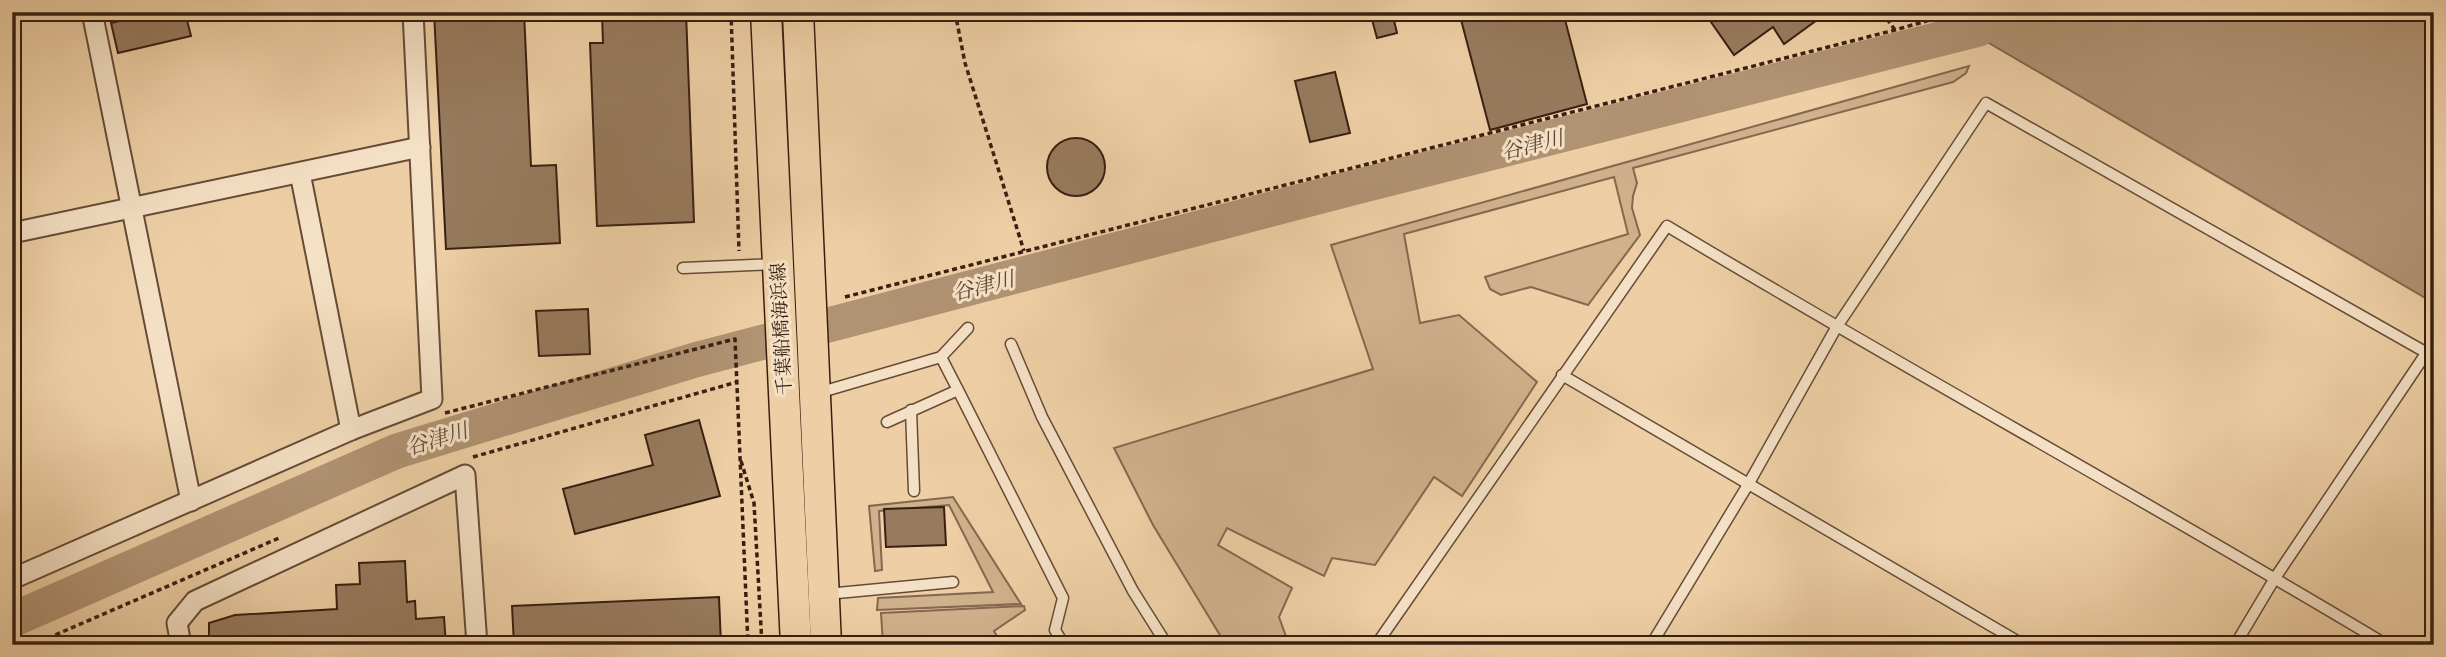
<svg xmlns="http://www.w3.org/2000/svg" width="2446" height="657" font-family="'IM FELL Great Primer','Noto Serif JP',serif">
  <rect width="100%" height="100%" fill="#eecfa5"/>
  <filter id="stains"><feTurbulence type="fractalNoise" baseFrequency=".00286" numOctaves="4"/><feColorMatrix values="0 0 0 0 .2 0 0 0 0 .09 0 0 0 0 .02 0 0 0 .5 -.17"/></filter>
  <radialGradient id="worn" r=".72"><stop offset=".6" stop-color="#630" stop-opacity="0"/><stop offset="1" stop-color="#630" stop-opacity=".3"/></radialGradient>
  <!-- green -->
  <g fill="#cfb18c" stroke="#84684f" stroke-width="2">
    <polygon points="1969,66 1966,73 1953,82 1633,168 1637,183 1633,196 1632,208 1640,235 1588,305 1531,287 1501,295 1490,289 1485,277 1628,234 1614,177 1404,234 1420,323 1459,315 1537,382 1462,496 1434,477 1375,565 1332,558 1324,576 1227,528 1218,545 1292,588 1279,617 1289,645 1226,645 1153,525 1114,448 1373,369 1331,245"/>
    <polygon points="953,497 1021,604 877,610 878,598 993,592 949,505 879,511 882,570 875,571 869,506"/>
    <polygon points="1024,606 1025,610 994,631 1002,645 883,645 881,613"/>
  </g>
  <!-- water -->
  <polygon fill="#b09373" stroke="#80654c" stroke-width="2" points="1979,12 2434,12 2434,303 1982,39"/>
  <g fill="none" stroke-linecap="round" stroke-linejoin="round">
    <!-- river -->
    <polyline stroke="#b09373" stroke-width="35" points="12,620 397,451 695,360 1348,189 1979,29"/>
  </g>
  <!-- building -->
  <g fill="#977b5e" stroke="#381f12" stroke-width="2">
    <polygon points="122,12 185,12 191,36 118,53 111,23 124,20"/>
    <polygon points="434,12 524,12 531,166 556,165 560,243 446,249"/>
    <polygon points="686,12 694,222 597,226 590,43 603,43 602,14"/>
    <polygon points="1370,12 1392,12 1397,33 1377,38"/>
    <polygon points="1459,12 1563,12 1587,104 1490,130"/>
    <polygon points="1704,12 1828,12 1784,44 1773,27 1734,55"/>
    <polygon points="1335,72 1350,133 1310,142 1295,81"/>
    <circle cx="1076" cy="167" r="29"/>
    <polygon points="588,309 590,354 539,356 536,311"/>
    <polygon points="699,420 720,496 575,534 563,489 653,465 645,435"/>
    <polygon points="944,507 946,545 886,547 884,509"/>
    <polygon points="405,561 407,602 415,601 416,619 444,617 446,645 209,645 209,623 235,615 337,609 336,585 360,584 359,563"/>
    <polygon points="719,597 721,645 514,645 512,606"/>
  </g>
  <g fill="none" stroke-linecap="round" stroke-linejoin="round">
    <defs>
      <g id="lane">
        <polyline points="683,268 774,264"/>
        <polyline points="1011,344 1042,417 1133,591 1167,645"/>
        <polyline points="941,357 958,390"/>
        <polyline points="1562,375 2024,645"/>
        <polyline points="818,393 941,357 968,328"/>
        <polyline points="911,410 914,491"/>
        <polyline points="887,422 958,390 1063,598 1055,630 1064,645"/>
        <polyline points="827,594 953,582"/>
        <path d="M1376,645L1667,226C1905,369 2149,502 2387,645"/>
        <polyline points="1651,645 1749,483 1836,328 1986,103 2434,357"/>
        <polyline points="2235,645 2275,578 2427,352"/>
      </g>
      <g id="street">
        <polyline points="92,12 191,501"/>
        <polyline points="300,173 351,430"/>
        <polyline points="12,233 420,147"/>
        <polyline points="12,579 351,430 432,399 413,12"/>
        <polyline points="181,645 177,623 195,601 465,475 477,645"/>
      </g>
      <g id="primary">
        <polyline points="766,12 796,645"/>
        <polyline points="798,12 826,645"/>
      </g>
    </defs>
    <!-- lane casing -->
    <use href="#lane" stroke="#664b37" stroke-width="13"/>
    <!-- street casing -->
    <use href="#street" stroke="#664b37" stroke-width="23"/>
    <!-- primary casing -->
    <use href="#primary" stroke="#381f12" stroke-width="33"/>
    <!-- path -->
    <g stroke="#381f12" stroke-width="3.5" stroke-dasharray="5 3.5" stroke-linecap="butt">
      <polyline points="731,12 739,251"/>
      <polyline points="955,12 965,63 1024,251"/>
      <polyline points="1882,12 1895,30"/>
      <polyline points="845,297 1895,30 1958,12"/>
      <polyline points="445,413 735,339 748,645"/>
      <polyline points="473,457 737,382"/>
      <polyline points="741,461 754,503 762,645"/>
      <polyline points="32,645 279,538"/>
    </g>
    <!-- lane -->
    <use href="#lane" stroke="#f4e0c4" stroke-width="10"/>
    <!-- street -->
    <use href="#street" stroke="#f4e0c4" stroke-width="19"/>
    <!-- primary -->
    <use href="#primary" stroke="#eecfa5" stroke-width="30"/>
  </g>
  <g text-anchor="middle" dominant-baseline="central" stroke-width="6" stroke-linejoin="round" paint-order="stroke">
    <!-- street labels -->
    <g font-size="19" fill="#381f12" stroke="#f4e0c4">
      <text transform="translate(781 329) rotate(-93)">千葉船橋海浜線</text>
    </g>
    <!-- water labels -->
    <g font-size="21" font-style="italic" fill="#624834" stroke="#f4e0c4">
      <text transform="translate(1532 145) rotate(-14)">谷津川</text>
      <text transform="translate(983 286) rotate(-14)">谷津川</text>
      <text transform="translate(437 439) rotate(-17)">谷津川</text>
    </g>
  </g>
  <!-- margin -->
  <rect width="2446" height="657" fill="none" stroke="#eecfa5" stroke-width="42"/>
  <rect x="14" y="14" width="2418" height="629" fill="none" stroke="#381f12" stroke-width="3.5"/>
  <rect x="21" y="21" width="2404" height="615" fill="none" stroke="#381f12" stroke-width="2"/>
  <rect width="100%" height="100%" filter="url(#stains)"/>
  <rect width="100%" height="100%" fill="url(#worn)"/>
</svg>
